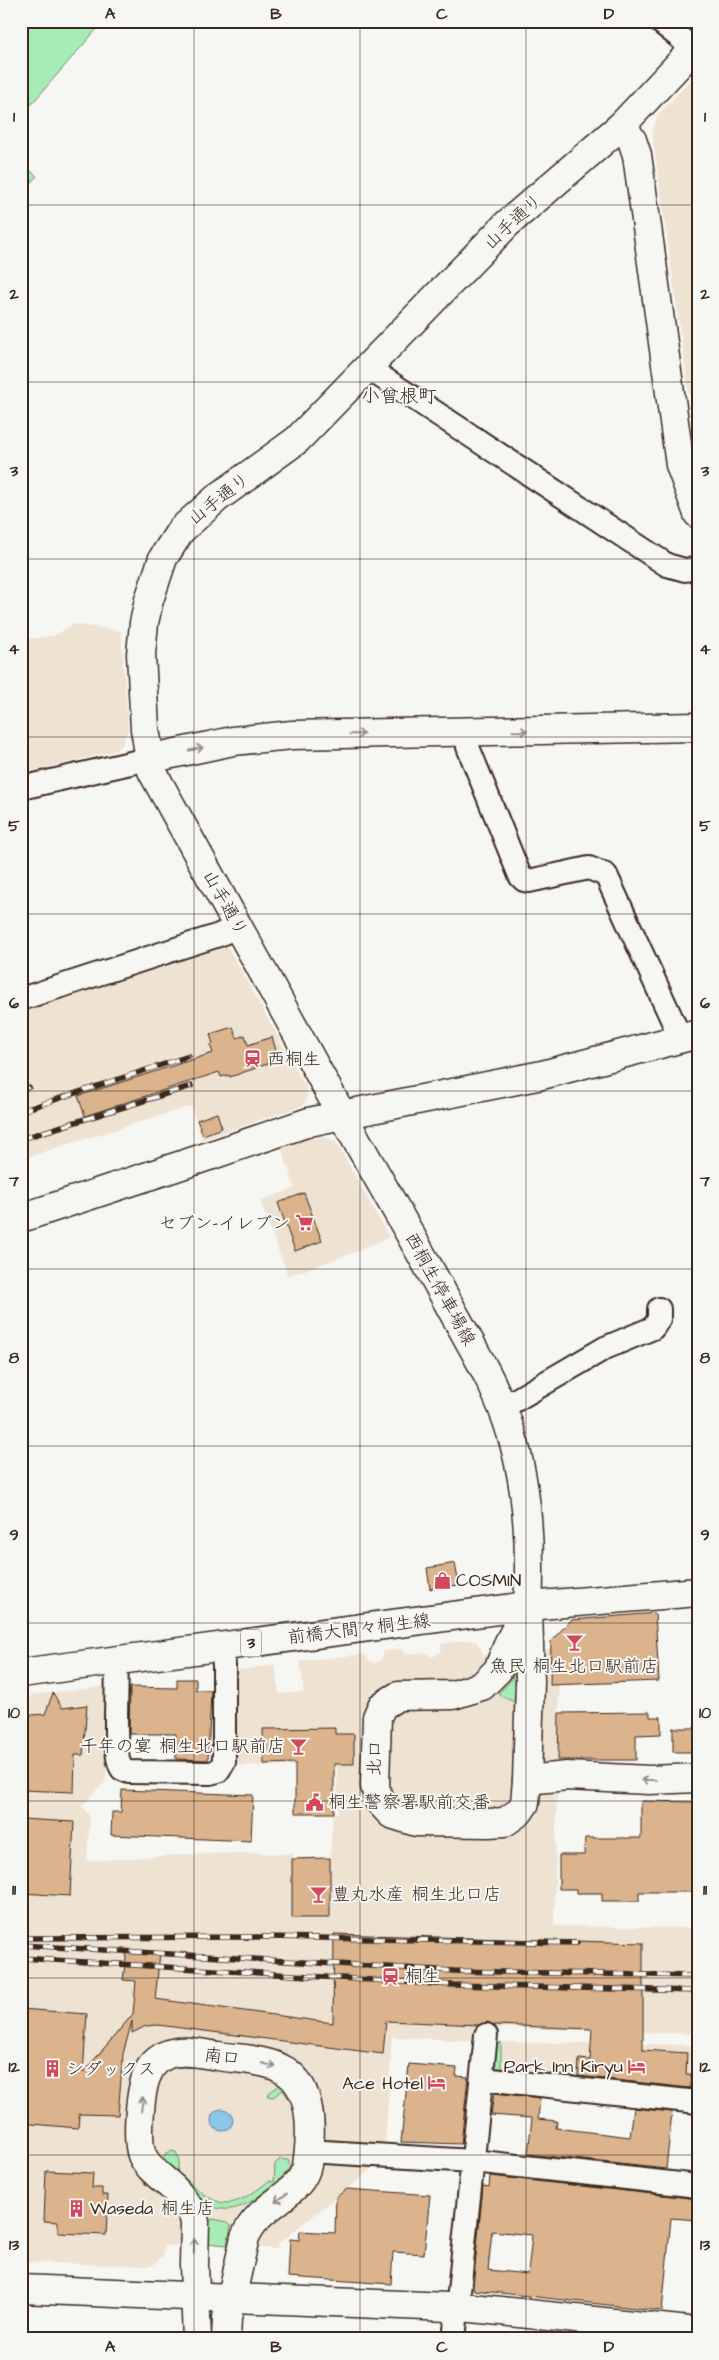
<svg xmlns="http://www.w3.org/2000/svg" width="719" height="2360" font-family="'Architects Daughter','Klee One',sans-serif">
  <rect width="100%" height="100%" fill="#f6f6f2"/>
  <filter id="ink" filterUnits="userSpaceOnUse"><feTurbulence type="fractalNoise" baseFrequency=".02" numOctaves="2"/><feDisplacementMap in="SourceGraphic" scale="10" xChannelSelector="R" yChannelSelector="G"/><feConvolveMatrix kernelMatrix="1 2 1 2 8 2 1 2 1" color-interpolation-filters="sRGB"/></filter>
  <g filter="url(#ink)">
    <!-- built -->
    <g fill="#eee2d3">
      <polygon points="698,72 698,456 652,132 658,115"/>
      <polygon points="74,624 121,631 128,730 122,745 114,751 21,774 21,640 56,635"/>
      <polygon points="226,944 306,1087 307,1097 304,1105 202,1140 191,1106 21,1159 21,1009"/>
      <polygon points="310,1134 313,1139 323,1136 336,1142 389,1237 358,1251 288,1276 260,1201 295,1188 280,1144"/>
      <polygon points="469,1640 476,1642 484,1655 560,1648 554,1926 698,1928 698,2034 478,2027 477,2041 392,2037 385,2146 379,2163 279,2243 277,2249 206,2243 165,2246 163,2256 152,2266 21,2262 21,1707 32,1695 109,1686 106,1780 82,1806 90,1816 87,1861 193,1854 255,1853 293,1854 293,1859 330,1858 333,1813 338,1813 337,1767 233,1765 233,1671 275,1665 279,1694 304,1692 300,1661 364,1654 369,1661 375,1663 381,1660 384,1651 401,1649 405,1654 426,1653 432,1657 441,1652 441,1644"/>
      <polygon points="499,2042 695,2045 697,2048 692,2092 501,2071"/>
    </g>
    <!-- green -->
    <g fill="#a7ecb7" stroke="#718b6a">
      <polygon points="21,21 103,22 21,116"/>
      <polygon points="21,163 37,176 21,193"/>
      <polygon points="517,1667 516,1701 515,1702 500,1696 499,1693 512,1679"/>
      <polygon points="501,2042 501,2071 493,2064 494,2046"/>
      <polygon points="281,2084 284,2084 293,2100 291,2102 283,2090 273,2097 268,2096 269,2093"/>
      <path d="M171,2151L176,2152L179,2159L177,2176H183C219,2211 230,2211 269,2181L274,2182L275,2164L280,2159L288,2160L290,2166C285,2178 273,2185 263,2193C216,2231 194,2195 162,2160L165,2154Z"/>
      <polygon points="213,2219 228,2222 231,2225 227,2245 206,2243 207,2222"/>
    </g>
    <!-- water -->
    <circle fill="#8ac7ea" stroke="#6a8898" cx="222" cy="2120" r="11"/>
    <!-- building -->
    <g fill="#dbb38c" stroke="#3b2a1e" fill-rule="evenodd">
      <polygon points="233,1027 237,1038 245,1035 248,1045 272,1037 279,1060 230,1077 229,1075 221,1077 219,1072 85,1116 78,1096 213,1053 210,1045 213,1044 210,1034"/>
      <polygon points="217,1113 222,1128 203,1135 197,1120"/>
      <polygon points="304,1193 322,1241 295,1251 278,1203"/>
      <polygon points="455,1563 459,1585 430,1589 427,1568"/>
      <polygon points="655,1613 659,1681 550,1685 551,1641 571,1620"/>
      <polygon points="177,1679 196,1679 196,1690 211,1690 208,1760 176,1759 176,1734 129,1734 130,1687 177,1688"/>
      <polygon points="53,1693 62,1708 87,1705 83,1755 75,1755 74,1792 21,1790 21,1716 45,1714"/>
      <polygon points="650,1712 650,1717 661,1717 661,1734 636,1735 636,1760 558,1760 559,1713"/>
      <polygon points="335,1728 335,1734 354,1734 354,1764 334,1764 334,1813 295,1813 295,1763 264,1764 263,1729"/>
      <rect x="673" y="1728" width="25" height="24"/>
      <polygon points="122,1790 253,1795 251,1841 111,1835 112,1812 121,1812"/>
      <polygon points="641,1801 698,1802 698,1892 639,1892 639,1901 602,1901 602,1893 576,1893 576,1889 559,1889 559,1855 584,1855 585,1838 641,1838"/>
      <polygon points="21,1819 74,1822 70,1896 21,1893"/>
      <polygon points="330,1858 330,1918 292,1918 292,1859"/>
      <polygon points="334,1934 643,1943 643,2050 687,2053 686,2074 691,2074 690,2088 578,2076 579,2059 590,2060 592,2029 494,2025 487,2022 479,2025 386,2021 383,2054 158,2025 146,2026 132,2033 132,2021 123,2054 118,2115 79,2114 78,2128 21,2123 21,2009 87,2014 83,2073 133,2014 136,1981 123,1980 127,1950 160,1953 155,1999 333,2023"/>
      <polygon points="409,2064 457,2068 456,2076 468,2077 461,2144 401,2142"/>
      <polygon points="494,2093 540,2098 538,2119 557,2121 556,2128 630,2137 634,2108 672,2112 666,2169 528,2154 532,2118 491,2115"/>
      <polygon points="46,2171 93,2173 92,2188 102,2188 102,2195 108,2195 106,2235 58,2233 58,2222 44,2221"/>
      <path d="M490,2176L698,2199V2220L671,2218L662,2311L474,2290L473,2287L483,2186L489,2187ZM492,2231L532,2235L528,2274L488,2270Z"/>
      <polygon points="347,2189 430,2195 424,2254 393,2252 391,2284 288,2277 290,2239 299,2240 300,2231 335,2233 336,2197"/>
    </g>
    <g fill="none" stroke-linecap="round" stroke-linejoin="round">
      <defs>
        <g id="minor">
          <polyline points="659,21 694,49"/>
          <polyline points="365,370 377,374 667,565 685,570 698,568"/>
          <polyline points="466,732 468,747 520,876 524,880 529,881 589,868 606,875 681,1039"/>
          <polyline points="21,788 148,759"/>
          <polyline points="21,999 219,935 238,926"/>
          <polyline points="502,1408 605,1348 653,1328 659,1319 659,1309"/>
          <path d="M116,1660C119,1684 111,1755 122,1769L129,1772L210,1773L218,1771L224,1762V1666L222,1646"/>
          <polyline points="483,2079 698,2102"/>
          <polyline points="308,2151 473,2161 698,2186"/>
          <polyline points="454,2339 486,2035"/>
        </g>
        <g id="tertiary">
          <polyline points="698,44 622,125 507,224 297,440 217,498 181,530 163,558 149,600 144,623 141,654 145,729 152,771 342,1115 542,1075 698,1034"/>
          <polyline points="622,125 632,140 637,155 680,465 698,514"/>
          <polyline points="148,759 233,741 292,735 698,727"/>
          <polyline points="21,1218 212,1155"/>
          <polygon points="528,1606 530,1682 527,1780 525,1803 519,1812 505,1822 488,1823 416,1822 391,1814 379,1801 375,1786 377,1717 382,1706 398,1696 453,1695 482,1686 498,1670 509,1642"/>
          <polyline points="527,1780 567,1776 649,1780 698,1778"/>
          <polyline points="21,2289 472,2308 698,2332"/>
          <path d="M197,2339L194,2265L195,2222L192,2212C186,2204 180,2195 173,2188C163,2178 148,2169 142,2155C136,2139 140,2088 148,2073C151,2065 158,2059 166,2055C181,2048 203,2054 218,2056C238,2059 260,2059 278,2067C314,2082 312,2132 307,2165C301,2196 259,2203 245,2237L227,2318L226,2339"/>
        </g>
        <path id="secondary" d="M212,1155L309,1122L342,1115C379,1179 416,1244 452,1310C474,1350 498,1389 511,1433C528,1487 531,1550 528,1606"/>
        <polyline id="primary" points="21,1673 528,1606 698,1592"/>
      </defs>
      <!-- minor casing -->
      <use href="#minor" stroke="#3b2a1e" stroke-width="26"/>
      <!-- tertiary casing -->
      <use href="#tertiary" stroke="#3b2a1e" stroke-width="31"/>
      <!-- secondary casing -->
      <use href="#secondary" stroke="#3b2a1e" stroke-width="31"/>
      <!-- primary casing -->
      <use href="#primary" stroke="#3b2a1e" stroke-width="31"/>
      <!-- minor -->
      <use href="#minor" stroke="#f6f6f2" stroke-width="22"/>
      <!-- tertiary -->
      <use href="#tertiary" stroke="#f6f6f2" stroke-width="28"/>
      <!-- secondary -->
      <use href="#secondary" stroke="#f6f6f2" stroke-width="28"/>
      <!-- primary -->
      <use href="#primary" stroke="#f6f6f2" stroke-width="28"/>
      <defs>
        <g id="rail">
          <polyline points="21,1090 29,1087"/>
          <polyline points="21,1111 189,1056"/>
          <polyline points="21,1139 191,1086"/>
          <polyline points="21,1938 268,1937 577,1943"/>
          <polyline points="21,1945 454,1971 698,1976"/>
          <polyline points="21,1958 453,1985 698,1991"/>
        </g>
      </defs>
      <!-- rail casing -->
      <use href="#rail" stroke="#3b2a1e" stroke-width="5.5"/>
      <!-- rail -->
      <use href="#rail" stroke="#f6f6f2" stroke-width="4" stroke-dasharray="11" stroke-linecap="butt"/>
    </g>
    <!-- one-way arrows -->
    <defs><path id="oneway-shaft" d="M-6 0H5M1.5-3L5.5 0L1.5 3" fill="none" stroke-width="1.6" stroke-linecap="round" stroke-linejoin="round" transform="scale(1.25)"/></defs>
    <g stroke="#989088">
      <use href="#oneway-shaft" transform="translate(520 731) rotate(-1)"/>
      <use href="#oneway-shaft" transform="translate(357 734) rotate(-1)"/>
      <use href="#oneway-shaft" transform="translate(196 749) rotate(-14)"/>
      <use href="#oneway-shaft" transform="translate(649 1780) rotate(180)"/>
      <use href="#oneway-shaft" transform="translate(269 2065) rotate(16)"/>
      <use href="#oneway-shaft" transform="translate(142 2104) rotate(-84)"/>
      <use href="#oneway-shaft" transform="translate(281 2198) rotate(143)"/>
      <use href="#oneway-shaft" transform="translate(194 2246) rotate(-88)"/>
    </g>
  </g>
  <!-- grid -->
  <path fill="none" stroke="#3b2a1e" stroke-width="1" stroke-opacity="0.55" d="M194,21V2339M360,21V2339M526,21V2339M21,205H698M21,382H698M21,559H698M21,737H698M21,914H698M21,1091H698M21,1269H698M21,1446H698M21,1623H698M21,1801H698M21,1978H698M21,2155H698"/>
  <!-- icons -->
  <defs>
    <symbol id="station-bare" viewBox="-9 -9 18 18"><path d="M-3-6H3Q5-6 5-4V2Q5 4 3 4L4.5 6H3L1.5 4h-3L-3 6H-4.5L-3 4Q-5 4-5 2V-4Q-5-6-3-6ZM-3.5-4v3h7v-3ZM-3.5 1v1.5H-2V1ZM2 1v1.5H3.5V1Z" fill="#d1495b" stroke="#f6f6f2" stroke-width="2.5" paint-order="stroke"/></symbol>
    <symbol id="supermarket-bare" viewBox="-9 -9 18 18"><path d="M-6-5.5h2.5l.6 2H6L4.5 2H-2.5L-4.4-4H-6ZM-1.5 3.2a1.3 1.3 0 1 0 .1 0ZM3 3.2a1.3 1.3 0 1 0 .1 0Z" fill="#d1495b" stroke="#f6f6f2" stroke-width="2.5" paint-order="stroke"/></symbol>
    <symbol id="shop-bare" viewBox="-9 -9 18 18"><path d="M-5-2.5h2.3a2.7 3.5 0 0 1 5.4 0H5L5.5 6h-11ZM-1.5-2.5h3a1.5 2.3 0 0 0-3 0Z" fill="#d1495b" stroke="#f6f6f2" stroke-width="2.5" paint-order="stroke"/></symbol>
    <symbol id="bar-bare" viewBox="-9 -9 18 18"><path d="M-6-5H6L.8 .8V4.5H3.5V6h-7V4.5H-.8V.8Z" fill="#d1495b" stroke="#f6f6f2" stroke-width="2.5" paint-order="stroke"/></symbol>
    <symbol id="civic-bare" viewBox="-9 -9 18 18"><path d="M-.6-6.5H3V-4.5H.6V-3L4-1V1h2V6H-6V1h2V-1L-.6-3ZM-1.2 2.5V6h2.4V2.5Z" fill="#d1495b" stroke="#f6f6f2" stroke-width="2.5" paint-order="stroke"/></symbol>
    <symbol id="hotel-bare" viewBox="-9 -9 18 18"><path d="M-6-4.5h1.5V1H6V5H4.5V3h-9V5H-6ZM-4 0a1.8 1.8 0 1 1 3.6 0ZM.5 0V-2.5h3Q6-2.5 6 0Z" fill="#d1495b" stroke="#f6f6f2" stroke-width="2.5" paint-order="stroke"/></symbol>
    <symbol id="building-bare" viewBox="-9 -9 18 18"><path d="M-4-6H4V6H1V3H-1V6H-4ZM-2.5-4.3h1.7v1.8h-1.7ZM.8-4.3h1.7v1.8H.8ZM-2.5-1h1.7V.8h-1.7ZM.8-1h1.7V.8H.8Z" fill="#d1495b" stroke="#f6f6f2" stroke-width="2.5" paint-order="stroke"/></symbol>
  </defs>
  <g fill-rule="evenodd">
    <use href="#station-bare" x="240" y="1046" width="25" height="25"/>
    <use href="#supermarket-bare" x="292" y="1210" width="25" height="25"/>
    <use href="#shop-bare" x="430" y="1568" width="25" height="25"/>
    <use href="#bar-bare" x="562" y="1630" width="25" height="25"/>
    <use href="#bar-bare" x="286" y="1734" width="25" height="25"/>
    <use href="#civic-bare" x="302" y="1790" width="25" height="25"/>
    <use href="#bar-bare" x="306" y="1882" width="25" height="25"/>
    <use href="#station-bare" x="378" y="1964" width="25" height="25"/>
    <use href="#hotel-bare" x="624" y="2054" width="25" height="25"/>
    <use href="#building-bare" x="40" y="2056" width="25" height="25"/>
    <use href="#hotel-bare" x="424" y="2070" width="25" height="25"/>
    <use href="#building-bare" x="64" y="2196" width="25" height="25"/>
  </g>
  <g text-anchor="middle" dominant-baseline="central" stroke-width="4" stroke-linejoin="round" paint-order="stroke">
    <!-- shield labels -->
    <rect fill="#f6f6f2" stroke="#73675e" stroke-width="1" x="241" y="1629.5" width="20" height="27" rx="4"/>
    <g font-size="16" font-weight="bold" fill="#3b2a1e">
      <text x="251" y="1643">3</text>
    </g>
    <!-- street labels -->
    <g font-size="18" fill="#3b2a1e" stroke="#f6f6f2">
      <text transform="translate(513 222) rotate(-43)">山手通り</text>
      <text transform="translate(219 499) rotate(-38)">山手通り</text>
      <text transform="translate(225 903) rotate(61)">山手通り</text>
      <text transform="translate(440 1289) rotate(61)">西桐生停車場線</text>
      <text transform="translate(359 1629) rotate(-7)">前橋大間々桐生線</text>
      <text transform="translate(375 1758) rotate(-88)">北口</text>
      <text transform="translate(222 2057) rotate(8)">南口</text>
    </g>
    <!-- poi labels -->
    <g font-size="18" fill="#3b2a1e" stroke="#f6f6f2" text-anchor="start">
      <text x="267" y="1059">西桐生</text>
      <text x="290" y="1223" text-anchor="end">セブン-イレブン</text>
      <text x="456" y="1580">COSMIN</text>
      <text x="574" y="1666" text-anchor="middle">魚民 桐生北口駅前店</text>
      <text x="285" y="1746" text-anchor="end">千年の宴 桐生北口駅前店</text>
      <text x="328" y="1802">桐生警察署駅前交番</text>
      <text x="332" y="1894">豊丸水産 桐生北口店</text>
      <text x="405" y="1976">桐生</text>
      <text x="623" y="2066" text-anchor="end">Park Inn Kiryu</text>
      <text x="66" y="2069">シダックス</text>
      <text x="423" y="2083" text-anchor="end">Ace Hotel</text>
      <text x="90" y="2208">Waseda 桐生店</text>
    </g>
    <!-- neighbourhood labels -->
    <g font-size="19" fill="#3b2a1e" stroke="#f6f6f2">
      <text x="399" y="396">小曾根町</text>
    </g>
  </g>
  <!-- margin -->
  <rect width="719" height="2360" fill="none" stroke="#f6f6f2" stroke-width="55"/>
  <rect x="28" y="28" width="664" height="2304" fill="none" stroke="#3b2a1e" stroke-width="2"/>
  <g font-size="16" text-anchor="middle" font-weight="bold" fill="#3b2a1e">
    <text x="110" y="19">A</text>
    <text x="276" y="19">B</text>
    <text x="442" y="19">C</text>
    <text x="609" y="19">D</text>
    <text x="14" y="122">1</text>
    <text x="705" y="122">1</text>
    <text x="14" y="299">2</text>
    <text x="705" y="299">2</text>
    <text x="14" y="476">3</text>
    <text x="705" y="476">3</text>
    <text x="14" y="654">4</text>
    <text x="705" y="654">4</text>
    <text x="14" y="831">5</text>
    <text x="705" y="831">5</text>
    <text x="14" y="1008">6</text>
    <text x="705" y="1008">6</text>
    <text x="14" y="1186">7</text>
    <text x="705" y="1186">7</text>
    <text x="14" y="1363">8</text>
    <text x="705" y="1363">8</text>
    <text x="14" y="1540">9</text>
    <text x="705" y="1540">9</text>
    <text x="14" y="1718">10</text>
    <text x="705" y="1718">10</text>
    <text x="14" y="1895">11</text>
    <text x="705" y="1895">11</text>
    <text x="14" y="2072">12</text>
    <text x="705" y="2072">12</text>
    <text x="14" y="2250">13</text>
    <text x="705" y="2250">13</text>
    <text x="110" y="2352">A</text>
    <text x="276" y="2352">B</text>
    <text x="442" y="2352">C</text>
    <text x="609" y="2352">D</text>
  </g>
</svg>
